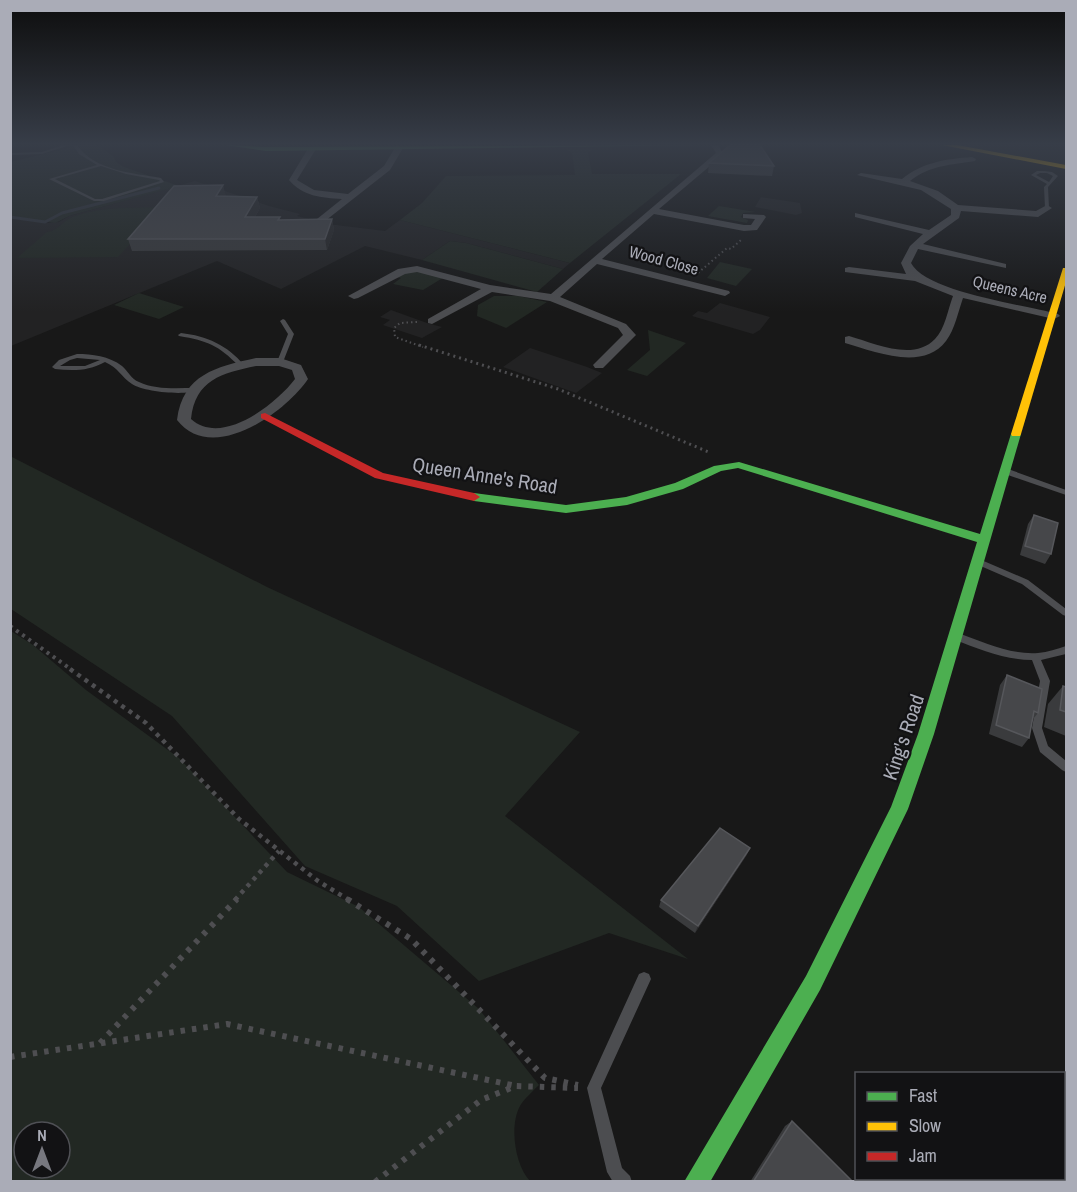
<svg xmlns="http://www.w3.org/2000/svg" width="1077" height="1192" font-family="'Archivo Narrow',sans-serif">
  <rect width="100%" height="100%" fill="#181818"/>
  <!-- built -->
  <g fill="#222223">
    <polygon points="955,145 1066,145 1066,165"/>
    <polygon points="195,181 269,206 300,214 297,216 328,224 385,231 400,220 570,263 563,269 466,243 450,241 422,260 365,246 281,289 217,261 11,346 10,216 46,223 59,222 69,216"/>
    <polygon points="761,197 800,203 802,213 796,215 755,207"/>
    <polygon points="720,303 770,317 760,330 753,334 692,316 698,311 707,313"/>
    <polygon points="391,310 427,323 442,327 422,338 383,325 390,320 380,317"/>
    <polygon points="530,348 587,367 602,373 576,393 503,367"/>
  </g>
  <!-- green -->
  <g fill="#222823" fill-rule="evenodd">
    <polygon points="69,145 97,145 113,156 116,162 124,167 179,186 69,216 55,223 11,216 10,162 69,148"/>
    <polygon points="594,149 588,152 592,174 681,174 570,263 400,220 422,203 446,176 575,175 572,152 566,150"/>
    <polygon points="719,206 756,212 743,213 741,217 748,220 747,223 708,216"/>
    <path d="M164,207L118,257L17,258L47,232C59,231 64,219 75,216C104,206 133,208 164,207Z"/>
    <polygon points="450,241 466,243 563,269 537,292 422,260"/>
    <polygon points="720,262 752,269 736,286 707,278"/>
    <polygon points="412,270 446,276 423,290 393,284 401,278 392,276"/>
    <polygon points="139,293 184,307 159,319 114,305"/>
    <polygon points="494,296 518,296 547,302 506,328 477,316 478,305"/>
    <polygon points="648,330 686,343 647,376 627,370 650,350"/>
    <polygon points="10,456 267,587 580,732 505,816 688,959 609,933 479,981 397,906 305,866 172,716 11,609"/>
    <path d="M11,631L33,645L86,690L179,758L287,872L359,907L479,1009L539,1085C533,1091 524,1099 520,1106C509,1126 515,1165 530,1181H11ZM24,1132H60V1168H24Z"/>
  </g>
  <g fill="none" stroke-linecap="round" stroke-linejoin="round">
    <!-- stream -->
    <polyline stroke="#30343b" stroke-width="3" points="10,217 45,222 62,213 159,188"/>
    <!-- path-far4 -->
    <g stroke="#4e4e51" stroke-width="2" stroke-dasharray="1.5 3" stroke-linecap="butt">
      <polyline points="698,273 727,248 731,249 741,240"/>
      <polyline points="417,322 400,323 394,328 395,337 423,347"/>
    </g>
    <!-- path-far3 -->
    <polyline stroke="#4e4e51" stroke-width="3" stroke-dasharray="2 4" stroke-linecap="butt" points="419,345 558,389 711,453"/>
    <!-- path-far2 -->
    <polyline stroke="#4e4e51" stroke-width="4" stroke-dasharray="3 4.5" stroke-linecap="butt" points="10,626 72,670"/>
    <!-- path-far1 -->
    <g stroke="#4e4e51" stroke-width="4.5" stroke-dasharray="4 5" stroke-linecap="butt">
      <polyline points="70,669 146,723 239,819 318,881 349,900"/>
      <polyline points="235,900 279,851"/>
    </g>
    <!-- path -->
    <g stroke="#4e4e51" stroke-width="6" stroke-dasharray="4.5 7" stroke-linecap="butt">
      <polyline points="347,899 411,939 545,1078 578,1085"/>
      <polyline points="100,1043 237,899"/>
      <polyline points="10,1057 227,1024 516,1086"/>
      <polyline points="375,1182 481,1100 516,1086 578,1088"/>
    </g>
    <!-- lane -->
    <g fill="#4c4d50" fill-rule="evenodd">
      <polygon points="63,145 70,145 42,154 10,155 10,153 42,152"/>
      <path d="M73,145H77C95,171 133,173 161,178L164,182L104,201H94L49,179L97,165L79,154ZM101,166L126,174L159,180L160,181L102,199H95L55,179Z"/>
      <path d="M1044,171L1052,172L1058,176L1048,187L1049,208L1047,209L1045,208L1044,187L1047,184L1031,175L1037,171ZM1040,173H1047L1053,176L1049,182L1036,175Z"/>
      <polygon points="283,319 285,320 294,334 283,362 280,364 277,362 288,334 280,321"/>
      <path d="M181,333C207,336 227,345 244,365L239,366C218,345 208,341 179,336L178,335Z"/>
      <path d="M77,354C92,354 109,356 122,366C128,371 131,379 139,382C155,390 177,388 195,388L198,390C186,396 144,392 132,384C121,377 119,368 105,362C89,371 73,371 55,369L52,367L59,360ZM77,358L100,360L85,366H60L70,360Z"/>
      <polygon points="1002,469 1008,469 1066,490 1066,495 1002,473"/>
      <polygon points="979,559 1028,580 1066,609 1066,616 1063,615 1022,584 976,564 975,562"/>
      <path d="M958,633C984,642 1010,655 1038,653C1048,652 1057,649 1066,646V654L1041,660L1050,681L1042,728L1048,746L1066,761V772L1062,770L1040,752L1032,728L1040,681L1032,660C1005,660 979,649 955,640L953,637L955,634Z"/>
      <polygon points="644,972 649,974 651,979 601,1088 622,1168 630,1176 632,1182 613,1182 607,1172 587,1088 639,974"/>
    </g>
    <!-- street -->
    <g fill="#4c4d50" fill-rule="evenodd">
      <polygon points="711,145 719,145 723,155 659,209 744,225 751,225 755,219 743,218 743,214 764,215 766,217 757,230 744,231 654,214 602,259 729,291 730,293 725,296 597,264 560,297 626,324 636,335 603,368 595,368 593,365 623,335 618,328 550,301 492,292 432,324 428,323 428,319 481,289 417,272 405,274 358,298 354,299 348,296 398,269 417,266 490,285 551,294 716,153"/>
      <path d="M396,146L403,148L390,170L325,221L317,219L342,199C322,198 302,196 289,180L309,147H312L316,149L297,180L314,190L348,194L384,166Z"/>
      <path d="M972,157L976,159L975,161C951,165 930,165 910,181L938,191L958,205L1036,211L1047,205L1052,208L1038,217L961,211L959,218L923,244L1006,264V268L918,249L911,263C926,292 1025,305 1058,314L1060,316L1054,319L963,298C958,312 955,329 946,341C923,372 873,351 845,343V337L849,336C874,343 913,362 935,339C945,329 948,309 953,296L915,281L845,272V268L849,267L906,274L901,263L910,246L923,234L855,217V213L929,230L951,215V209L921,190L857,175L861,173L902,179C923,162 946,159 972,157Z"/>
      <path d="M256,358H280L301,365L308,379C285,413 212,465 177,420C183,374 216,367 256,358ZM256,366H279L292,370L295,379C276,404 222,447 191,419C195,380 222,373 256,366Z"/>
    </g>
    <!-- fast -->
    <g fill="#4caf50" fill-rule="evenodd">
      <polygon points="225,145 266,147 708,145 266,151"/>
      <polygon points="1016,431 1021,434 934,734 908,809 820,990 710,1182 684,1182 806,976 891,807 918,734 977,542 738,468 721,471 683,489 627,505 566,513 474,501 468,497 474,493 566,505 626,497 675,483 714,466 739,462 980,534 1011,434"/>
    </g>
    <!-- slow -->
    <g fill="#ffc107" fill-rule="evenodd">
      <polygon points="942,145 957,145 1066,165 1066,169"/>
      <polygon points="1063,268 1066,268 1066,282 1021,434 1020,436 1012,436 1011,434"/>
    </g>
    <!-- jam -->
    <polygon fill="#c62828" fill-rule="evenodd" points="265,413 383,473 474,493 480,497 474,501 375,478 261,418 261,414"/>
  </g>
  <!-- wall -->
  <g fill="#3a3b3d">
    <polygon points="709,163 774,166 772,176 708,173"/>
    <polygon points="223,185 225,196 257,197 260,208 255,217 281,220 332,219 334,230 327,250 132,251 128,239"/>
    <polygon points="1034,515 1051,554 1045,564 1020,555 1028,524"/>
    <polygon points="1007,675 1038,713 1033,719 1029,738 1022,747 989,734 1000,685"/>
    <polygon points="1063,686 1066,687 1066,736 1044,727 1048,704"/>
    <polygon points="750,848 746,856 695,933 659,907 661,900"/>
    <polygon points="792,1121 853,1182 750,1182 785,1126"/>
  </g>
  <!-- shaded-wall -->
  <g fill="#282829">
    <polygon points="223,185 226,196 219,207 216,196"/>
    <polygon points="257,197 260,208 248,229 245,217"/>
    <polygon points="332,219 334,230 327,250 325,239"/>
    <polygon points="750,848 746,856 695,933 698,926"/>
  </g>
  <!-- building -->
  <g fill="#46474a" stroke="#56575b" stroke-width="1.5">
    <polygon points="730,145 760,145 774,166 709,163"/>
    <polygon points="223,185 216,196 257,197 245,217 280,217 278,220 332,219 325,239 128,239 174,186"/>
    <polygon points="1034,515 1058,523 1051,554 1025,546"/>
    <polygon points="1007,675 1042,689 1038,713 1034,711 1029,738 996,725"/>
    <polygon points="1063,686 1066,687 1066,712 1060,710"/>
    <polygon points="720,828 750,848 698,926 661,900"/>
    <polygon points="792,1121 853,1182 753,1182"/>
  </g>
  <!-- sky -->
  <linearGradient id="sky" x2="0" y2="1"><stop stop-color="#0d0d0d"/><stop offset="0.46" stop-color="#373d48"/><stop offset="1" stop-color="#373d48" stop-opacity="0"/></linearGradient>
  <rect width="1077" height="312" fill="url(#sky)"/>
  <g text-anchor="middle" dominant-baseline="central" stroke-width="4.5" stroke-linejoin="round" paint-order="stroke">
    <!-- far-street labels -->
    <g font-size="16" fill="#aaacb7" stroke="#121214">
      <text transform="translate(664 260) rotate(15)">Wood Close</text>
      <text transform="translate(1010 289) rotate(13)">Queens Acre</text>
    </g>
    <!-- street labels -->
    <g font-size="20" fill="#aaacb7" stroke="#121214">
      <text transform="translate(485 475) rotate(9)">Queen Anne's Road</text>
      <text transform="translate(903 737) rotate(-71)">King's Road</text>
    </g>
  </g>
  <!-- border -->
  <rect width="1077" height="1192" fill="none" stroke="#aaacb7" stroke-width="24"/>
  <!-- legend -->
  <rect x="855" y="1072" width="210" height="108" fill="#121214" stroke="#4f5055" stroke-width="1.5"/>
  <rect x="867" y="1092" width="30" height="9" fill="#4caf50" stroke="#4f5055" stroke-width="1.5"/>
  <text x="909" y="1102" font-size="18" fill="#aaacb7">Fast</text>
  <rect x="867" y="1122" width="30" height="9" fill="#ffc107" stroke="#4f5055" stroke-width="1.5"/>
  <text x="909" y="1132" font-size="18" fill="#aaacb7">Slow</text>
  <rect x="867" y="1152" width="30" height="9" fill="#c62828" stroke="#4f5055" stroke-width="1.5"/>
  <text x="909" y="1162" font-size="18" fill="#aaacb7">Jam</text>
  <!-- north arrow -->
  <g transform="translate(42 1150)"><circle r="28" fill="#121214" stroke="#4f5055" stroke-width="1.5"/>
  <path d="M0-4.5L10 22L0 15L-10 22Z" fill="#77787f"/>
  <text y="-9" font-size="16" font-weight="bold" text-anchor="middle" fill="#aaacb7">N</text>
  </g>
</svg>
